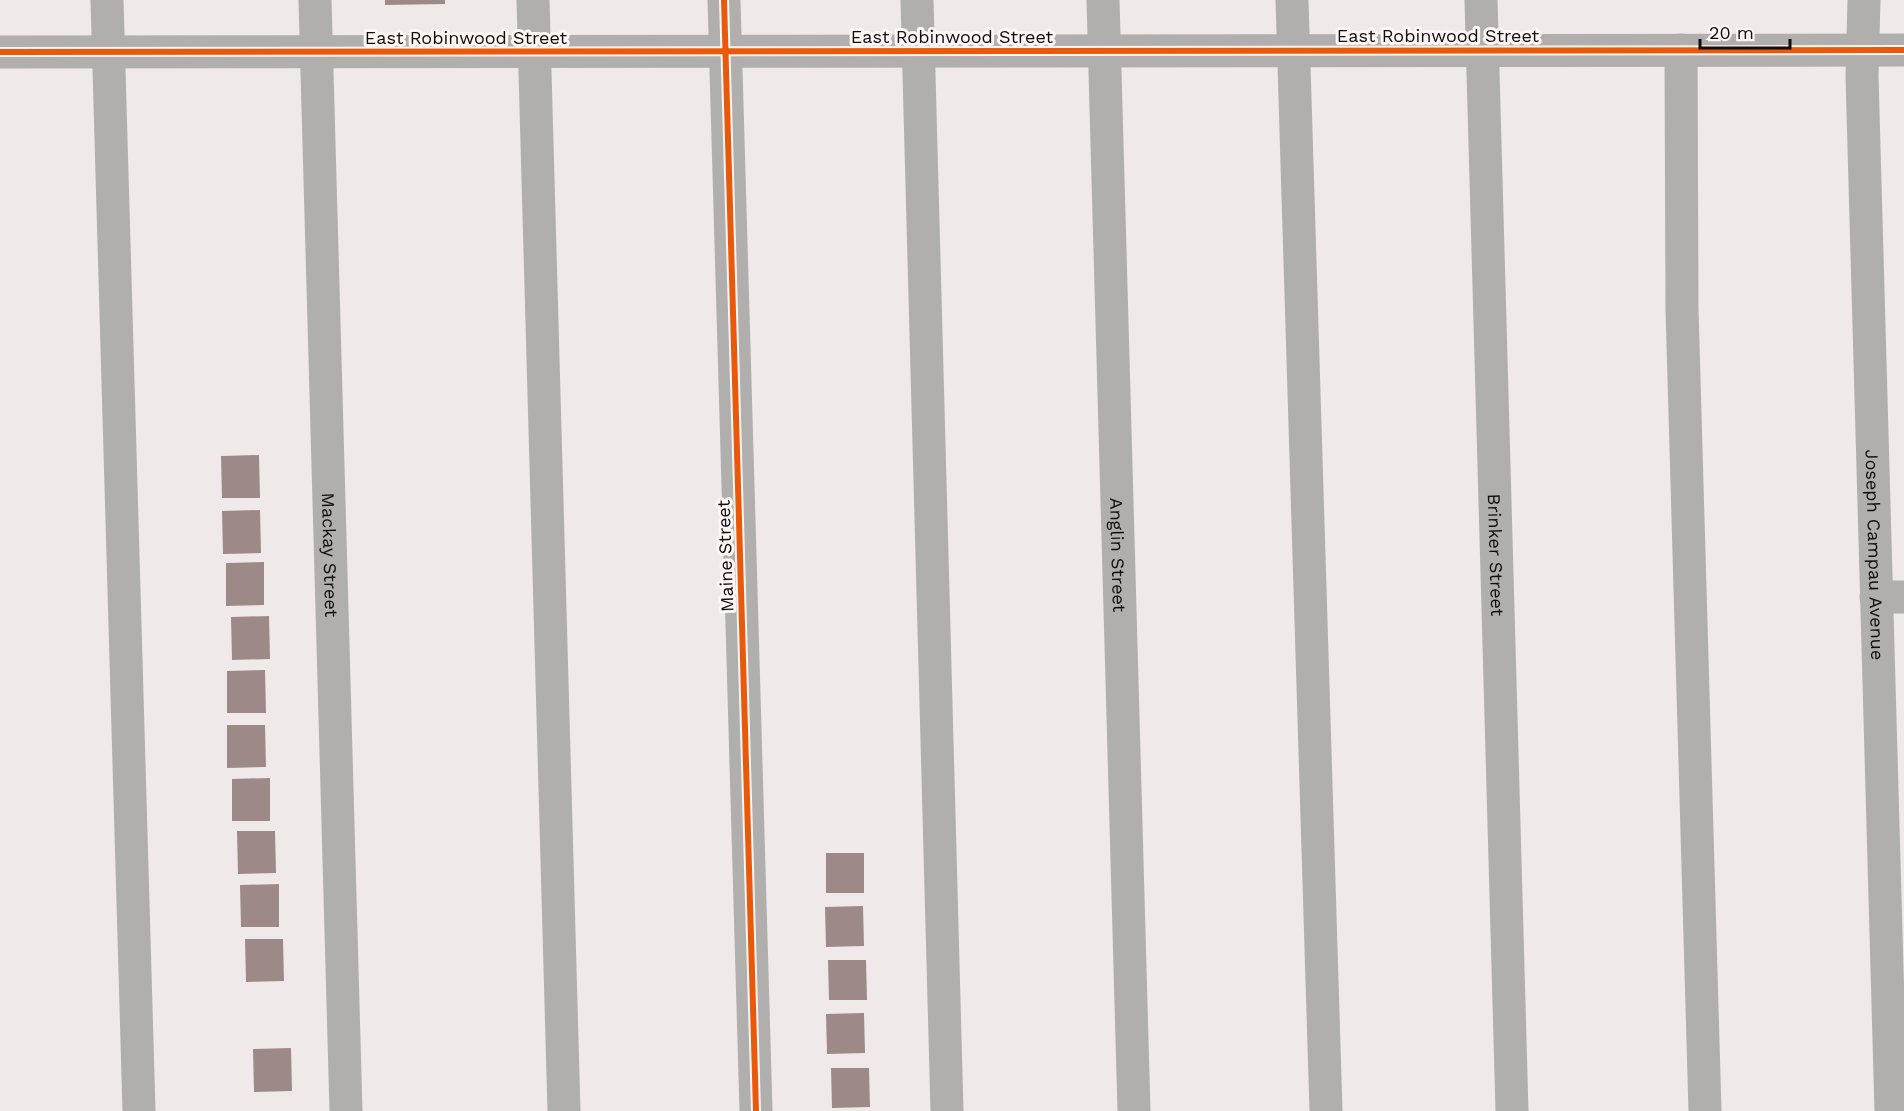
<svg xmlns="http://www.w3.org/2000/svg" width="1904" height="1111" font-family="'Work Sans',sans-serif">
  <rect width="100%" height="100%" fill="#efeae9"/>
  <!-- building -->
  <g fill="#9d8a88">
    <polygon points="385,0 445,0 445,4 385,5"/>
    <polygon points="259,455 260,498 222,498 221,456"/>
    <polygon points="260,510 261,553 223,554 222,511"/>
    <polygon points="264,562 264,605 226,606 226,563"/>
    <polygon points="269,616 270,659 232,660 231,617"/>
    <polygon points="265,670 266,713 227,713 227,671"/>
    <polygon points="227,725 265,725 266,767 227,768"/>
    <polygon points="270,778 270,821 232,821 232,779"/>
    <polygon points="237,831 275,831 276,873 238,874"/>
    <rect x="826" y="853" width="38" height="40"/>
    <polygon points="279,884 279,927 241,927 240,885"/>
    <polygon points="863,906 864,946 826,947 825,907"/>
    <polygon points="245,939 283,939 284,981 246,982"/>
    <polygon points="828,960 866,960 867,1000 829,1000"/>
    <polygon points="864,1013 865,1053 827,1054 826,1014"/>
    <polygon points="291,1048 292,1091 254,1092 253,1049"/>
    <polygon points="831,1068 869,1068 870,1107 832,1108"/>
  </g>
  <g fill="none" stroke-linecap="round" stroke-linejoin="round">
    <!-- minor -->
    <g stroke="#b1aeae" stroke-width="33">
      <polyline points="107,0 139,1111"/>
      <path id="s1" d="M315,0L346,1111"/>
      <polyline points="533,0 564,1111"/>
      <polyline points="724,0 756,1111"/>
      <polyline points="917,0 947,1111"/>
      <path id="s2" d="M1103,0L1134,1111"/>
      <polyline points="1292,0 1326,1111"/>
      <path id="s3" d="M1481,0L1512,1111"/>
      <path id="s4" d="M1864,0L1862,76L1891,1111"/>
      <polyline points="1681,50 1682,309 1705,1111"/>
      <polyline points="0,52 1904,50"/>
      <polyline points="1876,597 1904,597"/>
    </g>
    <defs>
      <g id="cycleway">
        <polyline points="724,0 756,1111"/>
        <polyline points="0,52 1904,50"/>
      </g>
    </defs>
    <!-- cycleway casing -->
    <use href="#cycleway" stroke="#fef6f4" stroke-width="10"/>
    <!-- cycleway -->
    <use href="#cycleway" stroke="#e8590c" stroke-width="6"/>
  </g>
  <g text-anchor="middle" dominant-baseline="central" stroke-width="6" stroke-linejoin="round" paint-order="stroke">
    <!-- street labels -->
    <g font-size="18" fill="#100d0d" stroke="#fef6f4">
      <text x="1438" y="35">East Robinwood Street</text>
      <text x="952" y="36">East Robinwood Street</text>
      <text x="466" y="37">East Robinwood Street</text>
      <text stroke="none"><textPath href="#s1" startOffset="555">Mackay Street</textPath></text>
      <text stroke="none"><textPath href="#s2" startOffset="555">Anglin Street</textPath></text>
      <text transform="translate(725 556) rotate(-92)">Maine Street</text>
      <text stroke="none"><textPath href="#s3" startOffset="555">Brinker Street</textPath></text>
      <text stroke="none"><textPath href="#s4" startOffset="555">Joseph Campau Avenue</textPath></text>
    </g>
  </g>
  <!-- scale -->
  <path d="M1700 39v9h90v-9" fill="none" stroke="#100d0d" stroke-width="3"/>
  <text x="1709" y="39" font-size="18" fill="#100d0d" stroke="#fef6f4" stroke-width="4.5" paint-order="stroke">20 m</text>
</svg>
